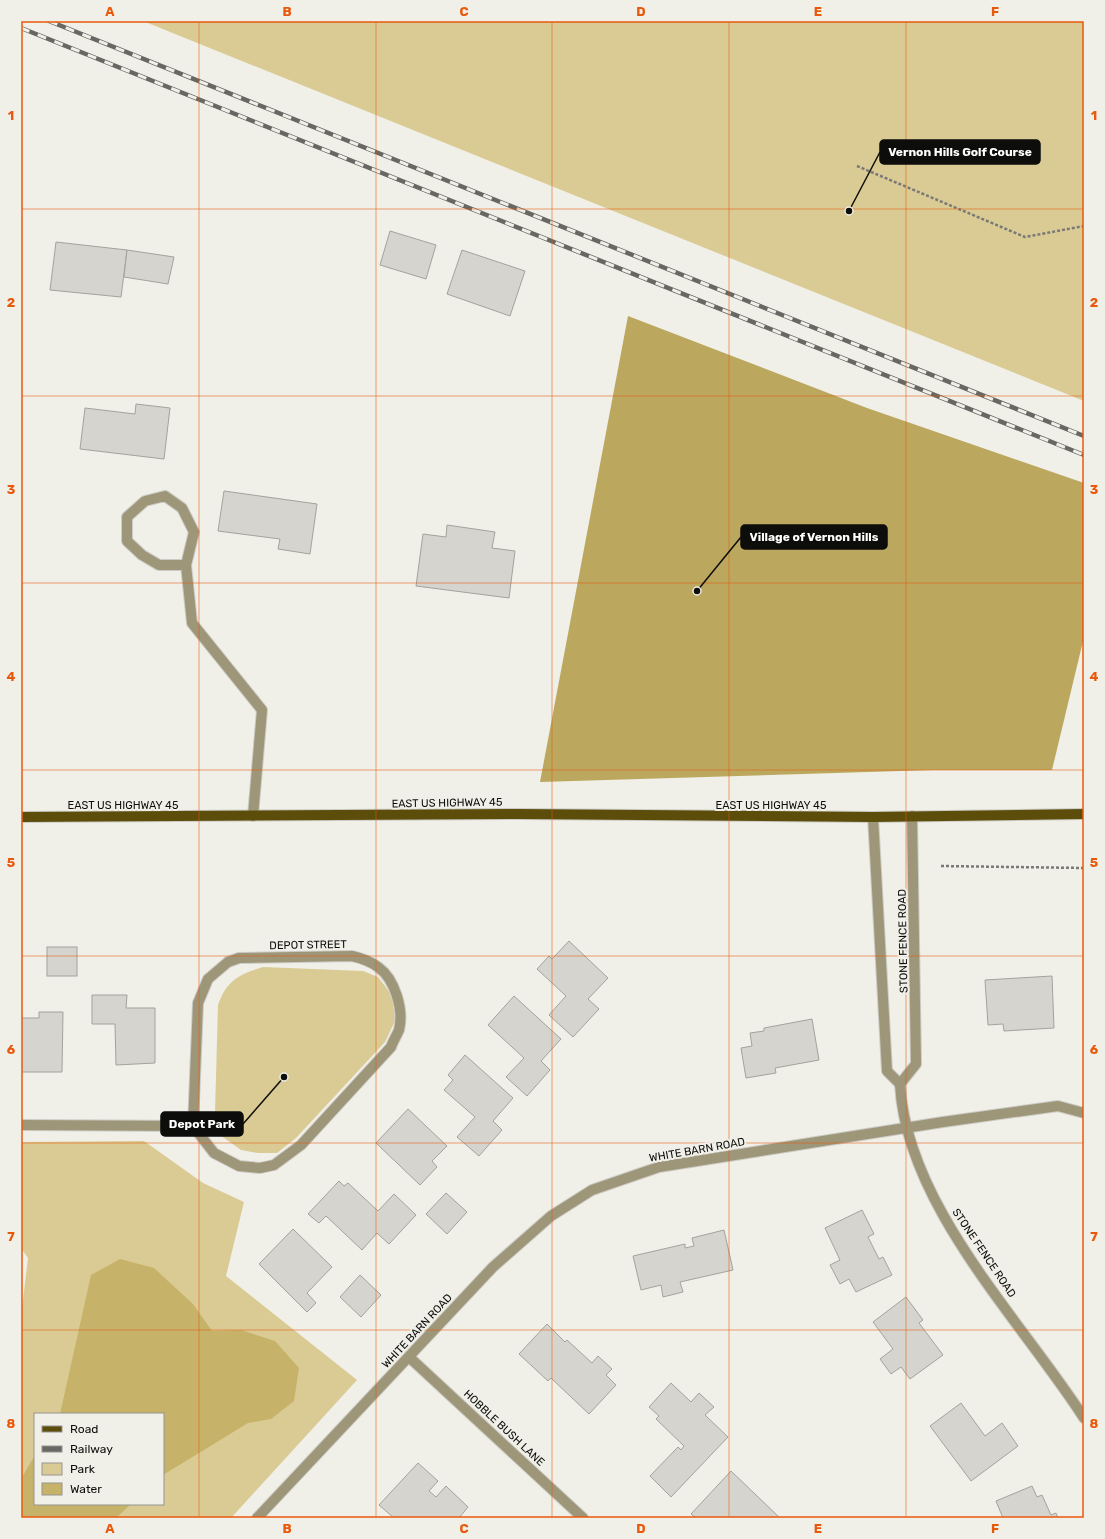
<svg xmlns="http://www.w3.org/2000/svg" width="1105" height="1539" font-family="Rubik,sans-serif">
  <rect width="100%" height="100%" fill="#f0efe8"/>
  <!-- green -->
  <g fill="#dacb94" fill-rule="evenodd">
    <polygon points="143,21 1084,21 1084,401"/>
    <path d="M263,967L363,971L378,977L388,990L393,1001L395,1021L385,1042L296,1138L277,1153H258L241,1150L220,1135L215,1113L218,1005C226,981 239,974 263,967Z"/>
    <path d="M144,1141L203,1183L244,1202L226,1276L357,1380L231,1518H21V1317L28,1258L21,1248L22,1142ZM35,1414H163V1504H35Z"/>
  </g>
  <!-- forest -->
  <polygon fill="#bba85e" points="628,316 867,408 1084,483 1084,637 1052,770 933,770 540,782"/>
  <!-- water -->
  <g fill="#c6b369">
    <polygon points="120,1259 154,1268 193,1304 212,1331 241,1330 275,1341 299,1368 294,1401 271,1419 248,1423 163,1475 163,1414 60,1414 91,1275"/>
    <polygon points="35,1455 35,1504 131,1504 116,1518 21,1518 21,1479"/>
  </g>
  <!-- building -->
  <g fill="#d6d4ce" stroke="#a3a29b">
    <polygon points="390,231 436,245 426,279 380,265"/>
    <polygon points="56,242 127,250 121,297 50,290"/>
    <polygon points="127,250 174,257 168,284 124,277"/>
    <polygon points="462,250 525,271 510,316 447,294"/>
    <polygon points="136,404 170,408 164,459 80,449 85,408 135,414"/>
    <polygon points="224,491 317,504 310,554 278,549 280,539 218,531"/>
    <polygon points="447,525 495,532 492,548 515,551 509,598 416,586 423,534 446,537"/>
    <polygon points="569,941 608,978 588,999 599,1009 573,1037 549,1015 566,996 537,969 549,956 552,959"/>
    <rect x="47" y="947" width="30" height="29"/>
    <polygon points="1052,976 1054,1028 1004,1031 1003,1024 988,1025 985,980"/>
    <polygon points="92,995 127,995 126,1008 155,1008 155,1063 116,1065 115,1024 92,1024"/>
    <polygon points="514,996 561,1039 541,1061 550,1070 527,1096 506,1077 524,1058 488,1025"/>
    <polygon points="39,1012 63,1012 62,1072 21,1072 21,1018 39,1018"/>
    <polygon points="812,1019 819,1060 775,1068 776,1073 746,1078 741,1048 752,1046 750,1033 764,1031 764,1028"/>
    <polygon points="465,1055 513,1098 493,1121 502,1130 479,1156 457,1137 475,1117 444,1090 453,1080 448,1075"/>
    <polygon points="408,1109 447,1146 432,1161 437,1167 420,1185 376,1143"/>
    <polygon points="339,1181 344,1186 348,1183 378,1211 394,1194 416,1215 389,1244 377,1233 362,1250 326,1216 319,1223 308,1214"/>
    <polygon points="446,1193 467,1212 447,1234 426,1214"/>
    <polygon points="862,1210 874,1234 868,1237 879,1259 883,1257 892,1275 856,1292 849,1279 840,1284 830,1265 840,1260 825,1228"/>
    <polygon points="293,1229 332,1267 307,1293 316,1303 307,1312 259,1264"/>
    <polygon points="724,1230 733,1270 680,1282 683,1292 663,1297 661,1285 641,1290 633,1256 685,1244 685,1248 694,1246 692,1238"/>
    <polygon points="360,1275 381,1295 361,1317 340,1297"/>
    <polygon points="906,1297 923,1320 919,1323 943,1355 910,1379 901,1367 891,1374 880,1359 893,1349 873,1322"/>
    <polygon points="547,1324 565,1342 567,1340 592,1363 598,1356 612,1369 606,1375 616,1385 589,1414 551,1378 548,1381 519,1354"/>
    <polygon points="671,1383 691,1402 699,1393 714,1407 705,1415 728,1437 671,1497 650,1476 678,1447 681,1450 684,1446 656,1419 659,1416 649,1407"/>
    <polygon points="961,1403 985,1436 1002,1423 1018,1446 971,1481 930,1426"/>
    <polygon points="418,1463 438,1481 429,1491 436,1497 446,1486 468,1507 459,1518 394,1518 379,1505"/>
    <polygon points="731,1471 780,1518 696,1518 691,1514"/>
    <polygon points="1032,1486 1037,1497 1042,1495 1051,1515 1056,1513 1058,1518 1003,1518 996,1501"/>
  </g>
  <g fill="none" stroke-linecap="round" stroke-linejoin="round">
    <defs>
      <g id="minor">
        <polyline points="186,565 159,565 142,555 127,541 127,517 145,501 165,496 182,508 194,532 186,565 192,623 262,710 253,816"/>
        <polyline points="873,817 887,1071 900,1084 916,1064 912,816"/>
        <path d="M352,956C361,958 370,961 378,967C395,979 404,1010 399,1030C397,1035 393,1041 391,1047L301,1145L274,1165L260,1168L239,1166L214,1153L193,1126L198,1003L208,979L228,962L239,958Z"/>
        <path d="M900,1084C906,1205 1021,1320 1084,1418"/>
        <polyline points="21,1125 193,1126"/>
        <polyline points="409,1357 583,1518"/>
        <polyline points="257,1518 493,1267 551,1216 592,1190 659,1167 943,1122 1058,1106 1084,1113"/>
      </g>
      <polyline id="major" points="21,817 518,814 873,817 1084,814"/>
    </defs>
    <!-- minor casing -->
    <use href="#minor" stroke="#cccbc5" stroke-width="12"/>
    <!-- major casing -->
    <use href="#major" stroke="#cccbc5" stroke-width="12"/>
    <!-- path -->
    <g stroke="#7a7975" stroke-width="2.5" stroke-dasharray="3 2" stroke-linecap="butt">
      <polyline points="857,166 1025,237 1084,226"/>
      <polyline points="941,866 1084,868"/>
    </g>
    <!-- minor -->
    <use href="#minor" stroke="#9e9678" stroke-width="10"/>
    <!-- major -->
    <use href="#major" stroke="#5c4d0b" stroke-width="10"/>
    <defs>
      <g id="rail">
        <polyline points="49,21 1084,436"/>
        <polyline points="21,28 1084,455"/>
      </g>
    </defs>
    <!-- rail casing -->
    <use href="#rail" stroke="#686763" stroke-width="4.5"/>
    <!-- rail -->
    <use href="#rail" stroke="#f0efe8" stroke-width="3" stroke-dasharray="9" stroke-linecap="butt"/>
  </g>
  <!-- grid -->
  <path fill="none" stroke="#e8590c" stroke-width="1" stroke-opacity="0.55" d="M199,21V1518M376,21V1518M552,21V1518M729,21V1518M906,21V1518M21,209H1084M21,396H1084M21,583H1084M21,770H1084M21,956H1084M21,1143H1084M21,1330H1084"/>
  <g text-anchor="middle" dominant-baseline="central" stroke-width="4" stroke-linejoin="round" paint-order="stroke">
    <!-- street labels -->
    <g font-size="11" fill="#0d0d0b" stroke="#f0efe8">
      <text transform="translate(447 803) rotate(-1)">EAST US HIGHWAY 45</text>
      <text x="123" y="805">EAST US HIGHWAY 45</text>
      <text x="771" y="805">EAST US HIGHWAY 45</text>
      <text transform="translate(903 941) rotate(-91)">STONE FENCE ROAD</text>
      <text transform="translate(308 945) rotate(-1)">DEPOT STREET</text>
      <text transform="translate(697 1150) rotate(-10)">WHITE BARN ROAD</text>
      <text transform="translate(984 1253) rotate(56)">STONE FENCE ROAD</text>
      <text transform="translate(417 1331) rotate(-47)">WHITE BARN ROAD</text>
      <text transform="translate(504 1428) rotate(43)">HOBBLE BUSH LANE</text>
    </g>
  </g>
  <!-- callouts -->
  <path fill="none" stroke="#0d0d0b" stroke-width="1.5" d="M849 211L880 152M697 591L741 537M284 1077L243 1124"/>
  <g fill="#0d0d0b" stroke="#f0efe8" stroke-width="1.5">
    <circle cx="849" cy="211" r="4"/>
    <circle cx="697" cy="591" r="4"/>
    <circle cx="284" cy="1077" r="4"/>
  </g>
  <g fill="#0d0d0b" stroke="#0d0d0b" stroke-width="1.5">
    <rect x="880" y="140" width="160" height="24" rx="4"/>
    <rect x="741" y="525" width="146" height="24" rx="4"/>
    <rect x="161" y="1112" width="82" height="24" rx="4"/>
  </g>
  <g font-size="12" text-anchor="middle" font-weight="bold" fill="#fff">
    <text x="960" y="156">Vernon Hills Golf Course</text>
    <text x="814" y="541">Village of Vernon Hills</text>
    <text x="202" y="1128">Depot Park</text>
  </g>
  <!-- border -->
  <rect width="1105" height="1539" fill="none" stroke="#f0efe8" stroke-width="44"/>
  <!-- legend -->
  <rect x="34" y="1413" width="130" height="92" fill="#f0efe8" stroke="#959590"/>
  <rect x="42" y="1426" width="20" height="6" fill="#5c4d0b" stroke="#959590"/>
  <text x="70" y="1433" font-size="12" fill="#0d0d0b">Road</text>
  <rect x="42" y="1446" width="20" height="6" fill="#686763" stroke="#959590"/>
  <text x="70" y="1453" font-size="12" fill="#0d0d0b">Railway</text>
  <rect x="42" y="1463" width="20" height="12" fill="#dacb94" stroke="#959590"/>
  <text x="70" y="1473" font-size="12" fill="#0d0d0b">Park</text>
  <rect x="42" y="1483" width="20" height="12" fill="#c6b369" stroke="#959590"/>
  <text x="70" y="1493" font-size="12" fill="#0d0d0b">Water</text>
  <rect x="22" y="22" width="1061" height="1495" fill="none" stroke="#e8590c" stroke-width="1.5"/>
  <g font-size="13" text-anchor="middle" font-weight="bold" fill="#e8590c">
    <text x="110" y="16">A</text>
    <text x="287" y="16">B</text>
    <text x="464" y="16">C</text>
    <text x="641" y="16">D</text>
    <text x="818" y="16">E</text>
    <text x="995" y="16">F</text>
    <text x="11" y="120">1</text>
    <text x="1094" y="120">1</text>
    <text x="11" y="307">2</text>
    <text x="1094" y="307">2</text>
    <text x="11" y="494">3</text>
    <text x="1094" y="494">3</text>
    <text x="11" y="681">4</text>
    <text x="1094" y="681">4</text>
    <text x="11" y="867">5</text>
    <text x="1094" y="867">5</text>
    <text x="11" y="1054">6</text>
    <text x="1094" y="1054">6</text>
    <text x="11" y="1241">7</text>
    <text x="1094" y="1241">7</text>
    <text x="11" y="1428">8</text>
    <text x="1094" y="1428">8</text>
    <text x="110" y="1533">A</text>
    <text x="287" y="1533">B</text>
    <text x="464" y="1533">C</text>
    <text x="641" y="1533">D</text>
    <text x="818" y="1533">E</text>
    <text x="995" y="1533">F</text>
  </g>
</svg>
